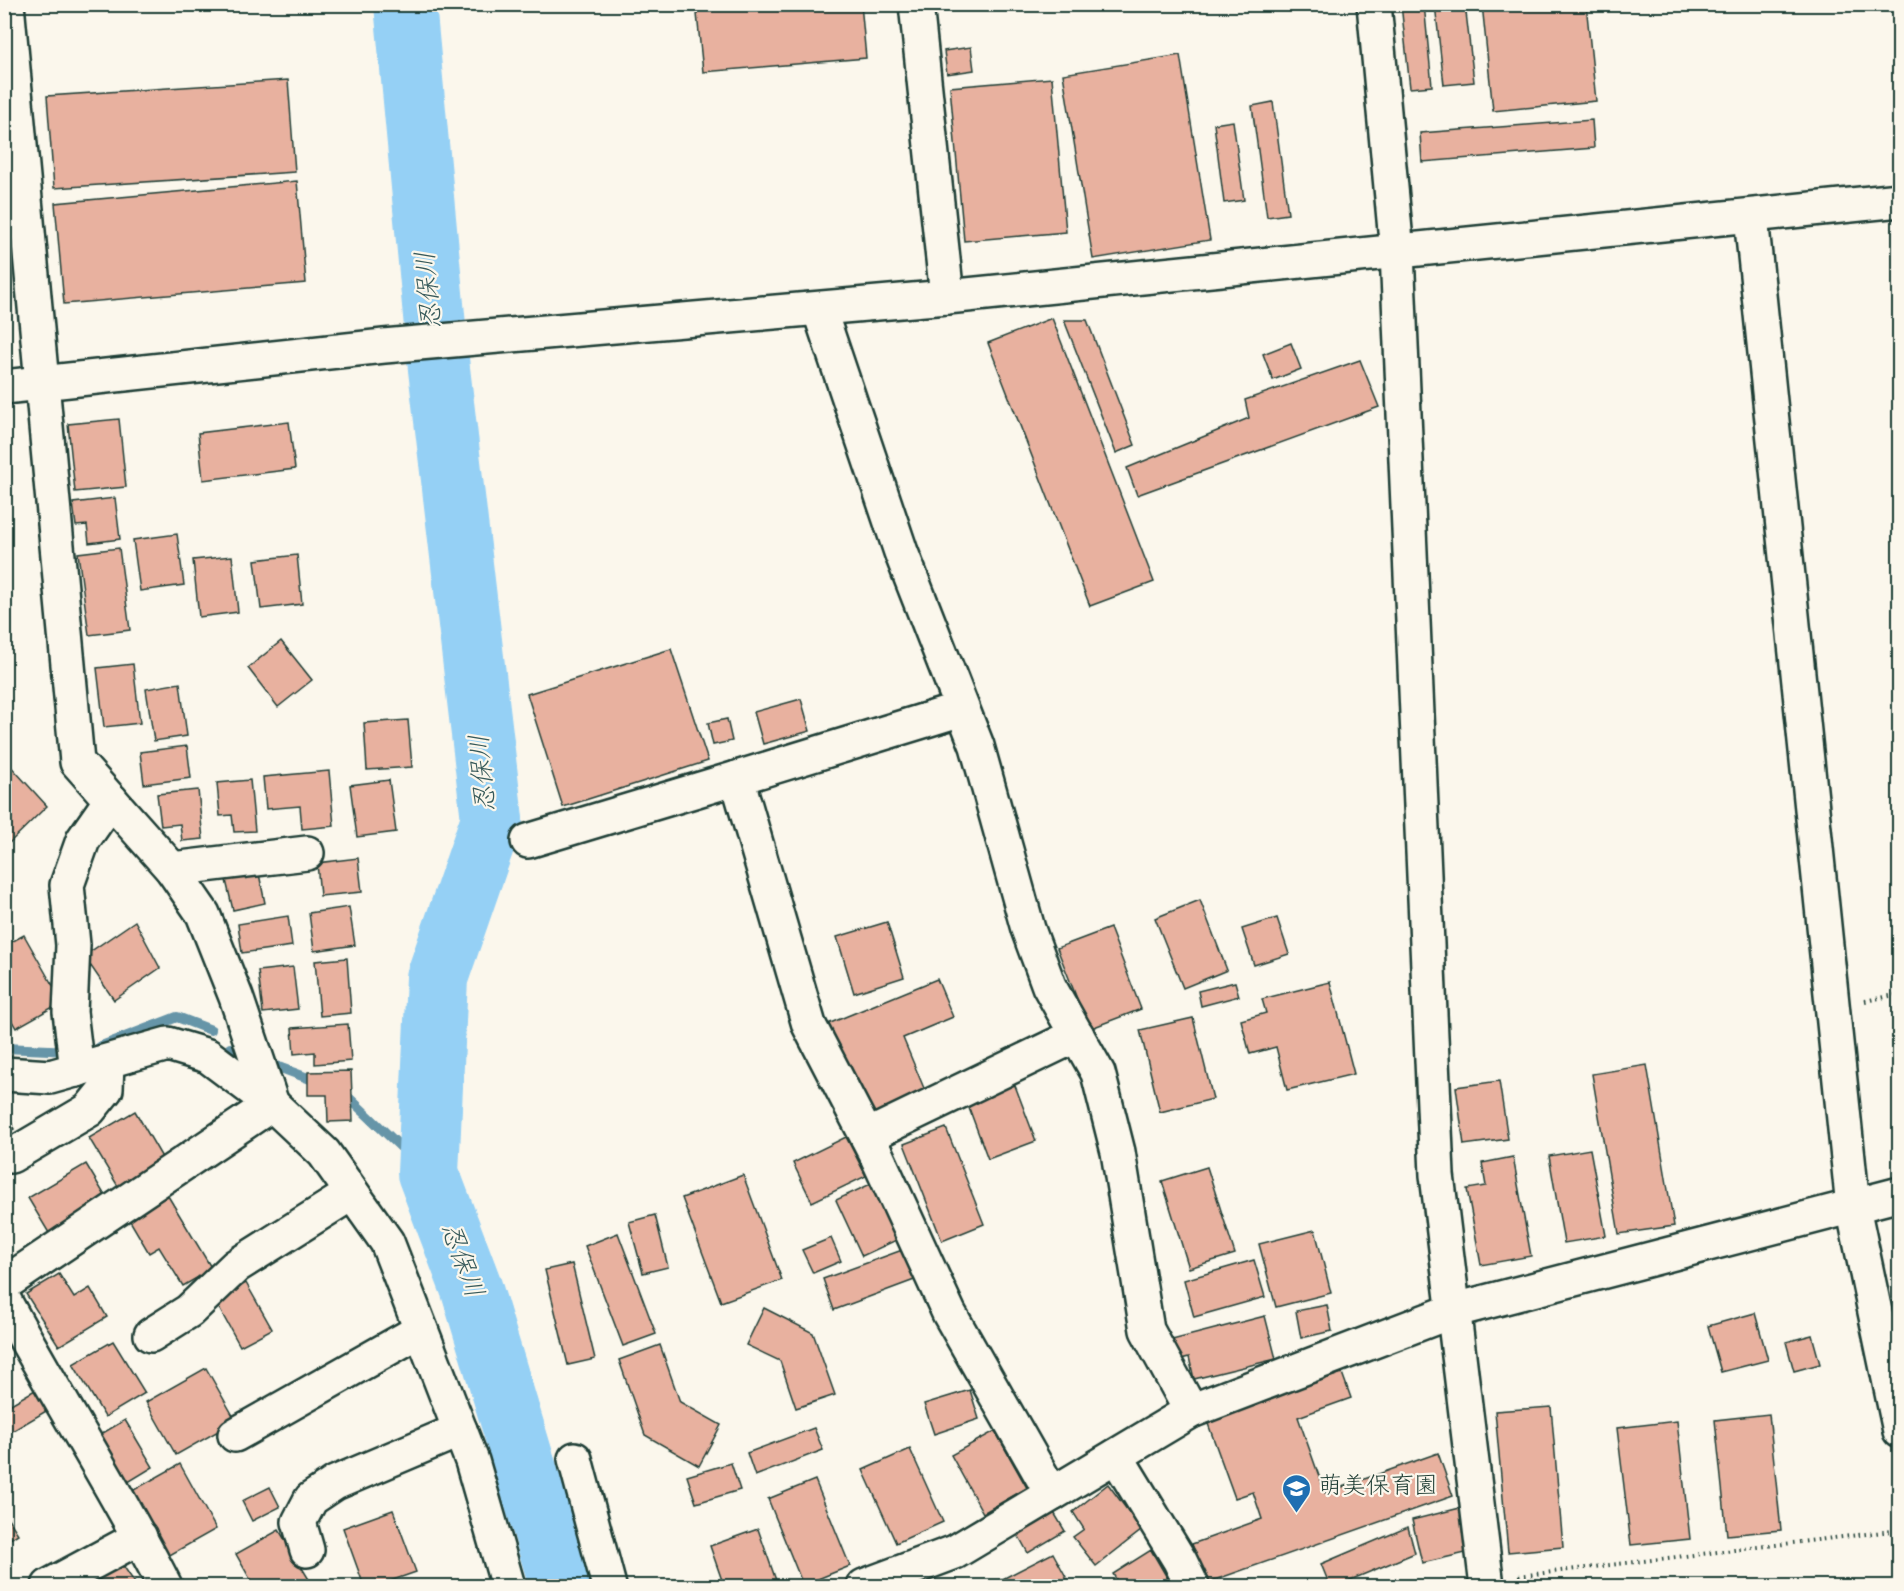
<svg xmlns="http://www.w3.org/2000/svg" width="1904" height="1591" font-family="Dekko,'Klee One',sans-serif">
  <rect width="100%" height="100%" fill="#fbf7ec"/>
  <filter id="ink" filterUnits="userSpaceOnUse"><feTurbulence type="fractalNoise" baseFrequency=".0167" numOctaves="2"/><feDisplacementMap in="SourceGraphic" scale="12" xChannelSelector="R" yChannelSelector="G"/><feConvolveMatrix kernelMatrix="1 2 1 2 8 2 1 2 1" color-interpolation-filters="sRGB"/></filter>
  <g filter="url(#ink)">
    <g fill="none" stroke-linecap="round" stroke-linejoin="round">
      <!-- stream -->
      <g stroke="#6695a8" stroke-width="10">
        <polyline points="99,1047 177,1017 211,1030"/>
        <polyline points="4,1048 72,1051"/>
        <polyline points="230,1048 248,1055"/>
        <polyline points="265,1062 321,1083"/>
        <polyline points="343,1092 428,1173"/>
      </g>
      <!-- river -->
      <polyline stroke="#95d0f5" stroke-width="62" points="405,4 439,369 492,819 437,978 428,1173 471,1287 561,1586"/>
    </g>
    <!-- building -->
    <g fill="#e8b19f" stroke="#1f3d34" stroke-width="1.5">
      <polygon points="696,4 861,4 866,58 703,72"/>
      <polygon points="1401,4 1424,4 1432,86 1410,88"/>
      <polygon points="1435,4 1465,4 1474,82 1444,85"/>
      <polygon points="1482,4 1586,4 1596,101 1493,111"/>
      <polygon points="971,47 974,70 947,74 944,51"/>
      <polygon points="1180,55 1210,240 1093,259 1063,74"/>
      <polygon points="1052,78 1066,232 964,241 950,87"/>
      <polygon points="288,80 295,172 54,188 47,96"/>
      <polygon points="1273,102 1288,214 1267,217 1252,106"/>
      <polygon points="1592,120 1594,148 1422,162 1420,133"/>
      <polygon points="1233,121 1244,200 1224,203 1214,124"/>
      <polygon points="297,181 306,283 64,304 55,203"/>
      <polygon points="1052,318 1154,582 1090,606 988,343"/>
      <polygon points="1064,320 1087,320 1135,445 1116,453"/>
      <polygon points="1291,343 1301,369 1273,380 1263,354"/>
      <polygon points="1360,360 1379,407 1137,495 1127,468 1249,418 1245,400"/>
      <polygon points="119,419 126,487 75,492 68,424"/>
      <polygon points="289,422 295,469 203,480 198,433"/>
      <polygon points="115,498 120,539 89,543 87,525 76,526 73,503"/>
      <polygon points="177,534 184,585 140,591 133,540"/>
      <polygon points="119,548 130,630 89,635 78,553"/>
      <polygon points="297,555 302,604 261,609 255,560"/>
      <polygon points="232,556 238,612 199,617 193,560"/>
      <polygon points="281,641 312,680 278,707 248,668"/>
      <polygon points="671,649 708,761 563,807 527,694"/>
      <polygon points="133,664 140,723 104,727 97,668"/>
      <polygon points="180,683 187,736 154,741 146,689"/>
      <polygon points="801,699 810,731 763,744 754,712"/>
      <polygon points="727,719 732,741 713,745 708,723"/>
      <polygon points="408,720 412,767 367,770 364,723"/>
      <polygon points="187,746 191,778 144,784 140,752"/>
      <polygon points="4,753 5,760 47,806 4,848"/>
      <polygon points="329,771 334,826 302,829 300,806 266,809 263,777"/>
      <polygon points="250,780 255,831 234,832 232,815 220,816 217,783"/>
      <polygon points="389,780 396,832 357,837 350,785"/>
      <polygon points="198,790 203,839 182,841 180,824 161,826 157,794"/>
      <polygon points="358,858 362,892 320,896 317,863"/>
      <polygon points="258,869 265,903 233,910 225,876"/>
      <polygon points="1200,900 1227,970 1183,988 1155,918"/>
      <polygon points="349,907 355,945 314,951 309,913"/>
      <polygon points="288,916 292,946 242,953 238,924"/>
      <polygon points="1277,918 1289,954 1254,965 1242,929"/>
      <polygon points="135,921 160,968 114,1000 84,956"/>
      <polygon points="887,922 904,977 854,993 837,937"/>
      <polygon points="1110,928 1141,1009 1089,1029 1057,948"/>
      <polygon points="24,935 62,1002 16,1028 4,1007 4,946"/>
      <polygon points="347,958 351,1013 320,1016 315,961"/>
      <polygon points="293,967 298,1009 263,1013 258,971"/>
      <polygon points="937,979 953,1017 903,1038 926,1093 867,1117 828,1024"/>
      <polygon points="1235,982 1239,996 1201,1006 1198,991"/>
      <polygon points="1330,982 1354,1074 1287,1090 1276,1047 1250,1054 1241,1020 1266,1013 1262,999"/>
      <polygon points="1193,1018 1213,1099 1160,1112 1140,1030"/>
      <polygon points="348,1024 351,1061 315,1064 315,1052 294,1054 292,1028"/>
      <polygon points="1647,1065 1674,1226 1619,1234 1592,1074"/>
      <polygon points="351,1071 353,1121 328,1122 327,1095 308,1095 308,1072"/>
      <polygon points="1499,1081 1508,1139 1464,1145 1456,1087"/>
      <polygon points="1014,1083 1036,1141 988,1159 966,1100"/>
      <polygon points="4,1105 14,1129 4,1133"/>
      <polygon points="135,1111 167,1166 122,1193 89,1138"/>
      <polygon points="946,1128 984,1224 942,1241 904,1144"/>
      <polygon points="846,1137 866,1176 812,1202 793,1163"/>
      <polygon points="1590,1149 1606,1236 1564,1243 1549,1156"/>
      <polygon points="1513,1157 1531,1256 1481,1265 1467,1189 1486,1186 1482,1163"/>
      <polygon points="86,1164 107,1199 49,1233 28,1198"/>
      <polygon points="1207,1167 1235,1254 1189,1268 1162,1181"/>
      <polygon points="743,1175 782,1280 721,1302 682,1198"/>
      <polygon points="877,1181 903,1237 862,1256 836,1200"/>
      <polygon points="162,1186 212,1269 183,1286 159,1247 149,1253 123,1209"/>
      <polygon points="655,1215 668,1267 643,1273 629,1222"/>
      <polygon points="1315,1230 1331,1293 1276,1307 1259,1244"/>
      <polygon points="618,1233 656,1334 623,1346 585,1246"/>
      <polygon points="831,1238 841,1261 813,1273 802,1250"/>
      <polygon points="905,1249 917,1279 834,1310 823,1279"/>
      <polygon points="1254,1260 1265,1297 1194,1317 1184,1280"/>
      <polygon points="572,1264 595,1359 568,1365 545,1270"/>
      <polygon points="59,1274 74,1298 90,1288 107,1317 59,1346 26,1294"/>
      <polygon points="246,1283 272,1329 240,1346 215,1301"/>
      <polygon points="1327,1305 1332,1331 1301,1338 1296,1311"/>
      <polygon points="764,1308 813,1333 835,1395 796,1408 780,1361 746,1345"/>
      <polygon points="1755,1313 1768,1360 1721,1372 1708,1326"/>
      <polygon points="1265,1316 1276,1359 1194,1379 1189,1357 1177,1360 1172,1340"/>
      <polygon points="1812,1335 1820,1364 1794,1371 1786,1342"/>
      <polygon points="113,1341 145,1393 105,1417 73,1364"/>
      <polygon points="660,1345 680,1402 721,1425 699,1466 645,1435 619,1360"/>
      <polygon points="206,1368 236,1421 176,1455 146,1402"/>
      <polygon points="1342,1373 1351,1398 1298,1417 1325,1493 1438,1453 1453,1496 1206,1583 1192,1544 1262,1519 1253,1492 1235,1498 1207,1421"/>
      <polygon points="35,1390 48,1410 4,1436 4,1408"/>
      <polygon points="970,1390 979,1419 934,1434 924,1404"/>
      <polygon points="1551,1407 1563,1547 1508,1552 1495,1411"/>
      <polygon points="1769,1414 1781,1530 1727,1535 1715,1420"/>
      <polygon points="125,1420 153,1467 125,1484 96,1437"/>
      <polygon points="1677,1421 1690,1539 1631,1545 1617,1428"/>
      <polygon points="814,1428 823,1450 755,1476 747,1453"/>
      <polygon points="995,1431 1027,1488 983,1513 951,1455"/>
      <polygon points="910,1449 943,1522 896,1543 863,1470"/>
      <polygon points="731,1463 740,1490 696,1503 687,1476"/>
      <polygon points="180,1464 216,1529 168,1556 132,1491"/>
      <polygon points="815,1480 850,1566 803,1585 768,1499"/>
      <polygon points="1108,1484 1142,1530 1096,1566 1073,1537 1084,1529 1073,1512"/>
      <polygon points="270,1487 280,1507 252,1521 242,1501"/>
      <polygon points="1460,1508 1470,1552 1422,1563 1412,1520"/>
      <polygon points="393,1510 416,1572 376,1586 364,1586 343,1528"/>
      <polygon points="1053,1511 1065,1531 1028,1553 1017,1533"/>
      <polygon points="4,1512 18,1534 4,1543"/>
      <polygon points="1408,1527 1415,1553 1336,1586 1330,1586 1321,1564"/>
      <polygon points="758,1529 778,1586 724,1586 710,1546"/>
      <polygon points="279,1530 313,1586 254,1586 236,1554"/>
      <polygon points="1151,1550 1172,1586 1120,1586 1113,1574"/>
      <polygon points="1053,1553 1071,1586 991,1586 991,1585"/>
      <polygon points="120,1561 137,1586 103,1586 96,1577"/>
      <polygon points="926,1578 930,1586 906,1586"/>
    </g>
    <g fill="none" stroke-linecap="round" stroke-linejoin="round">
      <defs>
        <g id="minor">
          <polyline points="7,4 77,762 172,869 203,914 236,997 272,1104"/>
          <polyline points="916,4 947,297"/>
          <polyline points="1374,4 1397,252 1437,1175 1487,1586"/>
          <polyline points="1751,217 1853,1207 1900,1431"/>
          <polyline points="819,309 901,552 977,746 1028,929 1049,986 1098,1073 1118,1152 1147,1330 1191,1411"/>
          <polyline points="4,387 384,346 947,297 1900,200"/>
          <polyline points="962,709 737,778 809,1025 876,1154 949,1313 1052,1494"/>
          <polyline points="528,841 737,778"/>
          <polyline points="172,869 307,853"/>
          <polyline points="77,1070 70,1012 73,945 67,885 83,840 111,800"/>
          <polyline points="4,1074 50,1077 168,1044 208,1056 272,1104 324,1153 387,1242 472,1461 508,1586"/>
          <polyline points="867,1136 1077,1035"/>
          <polyline points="11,1156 89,1110 106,1089 107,1062"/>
          <polyline points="4,1284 272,1104"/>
          <path d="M4,1300C56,1397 116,1489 165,1586"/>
          <polyline points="151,1335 189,1311 236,1266 352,1193"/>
          <polyline points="235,1435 421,1330"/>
          <polyline points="1116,1456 1180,1561 1192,1586"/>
          <polyline points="575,1459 609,1586"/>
          <polyline points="307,1550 299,1522 311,1499 335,1483 460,1430"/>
          <polyline points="49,1586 140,1537"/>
          <polyline points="864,1586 955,1552 1191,1411 1455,1310 1900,1194"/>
        </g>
      </defs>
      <!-- minor casing -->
      <use href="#minor" stroke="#1f3d34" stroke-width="38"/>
      <!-- path -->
      <g stroke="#1f3d34" stroke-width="4" stroke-dasharray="1.5 4.5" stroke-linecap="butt">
        <polyline points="1865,1001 1900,994"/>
        <polyline points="1519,1576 1900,1530"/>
      </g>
      <!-- minor -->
      <use href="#minor" stroke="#fbf7ec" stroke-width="33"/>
    </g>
  </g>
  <!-- icons -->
  <defs>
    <symbol id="school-pin" viewBox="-11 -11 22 30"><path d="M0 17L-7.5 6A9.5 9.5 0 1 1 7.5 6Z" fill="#1f6fb2" stroke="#fbf7ec"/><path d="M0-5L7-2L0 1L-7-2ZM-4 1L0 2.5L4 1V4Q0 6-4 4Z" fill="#fff"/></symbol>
  </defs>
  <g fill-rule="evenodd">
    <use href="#school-pin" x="1280" y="1472" width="33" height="45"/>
  </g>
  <g text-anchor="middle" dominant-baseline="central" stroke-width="4.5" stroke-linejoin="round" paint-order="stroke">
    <!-- poi labels -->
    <g font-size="24" fill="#1f3d34" stroke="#fbf7ec" text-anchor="start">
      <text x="1318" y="1488">萌美保育園</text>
    </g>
    <!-- water labels -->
    <g font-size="26" font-style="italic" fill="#375a5b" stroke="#fbf7ec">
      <text transform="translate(431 290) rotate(-95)">忍保川</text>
      <text transform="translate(485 773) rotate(-95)">忍保川</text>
      <text transform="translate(460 1261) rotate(70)">忍保川</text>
    </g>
  </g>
  <!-- margin -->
  <rect width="1904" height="1591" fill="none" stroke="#fbf7ec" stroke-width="24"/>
  <rect x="12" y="12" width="1880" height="1567" fill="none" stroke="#1f3d34" stroke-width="2" filter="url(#ink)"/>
</svg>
